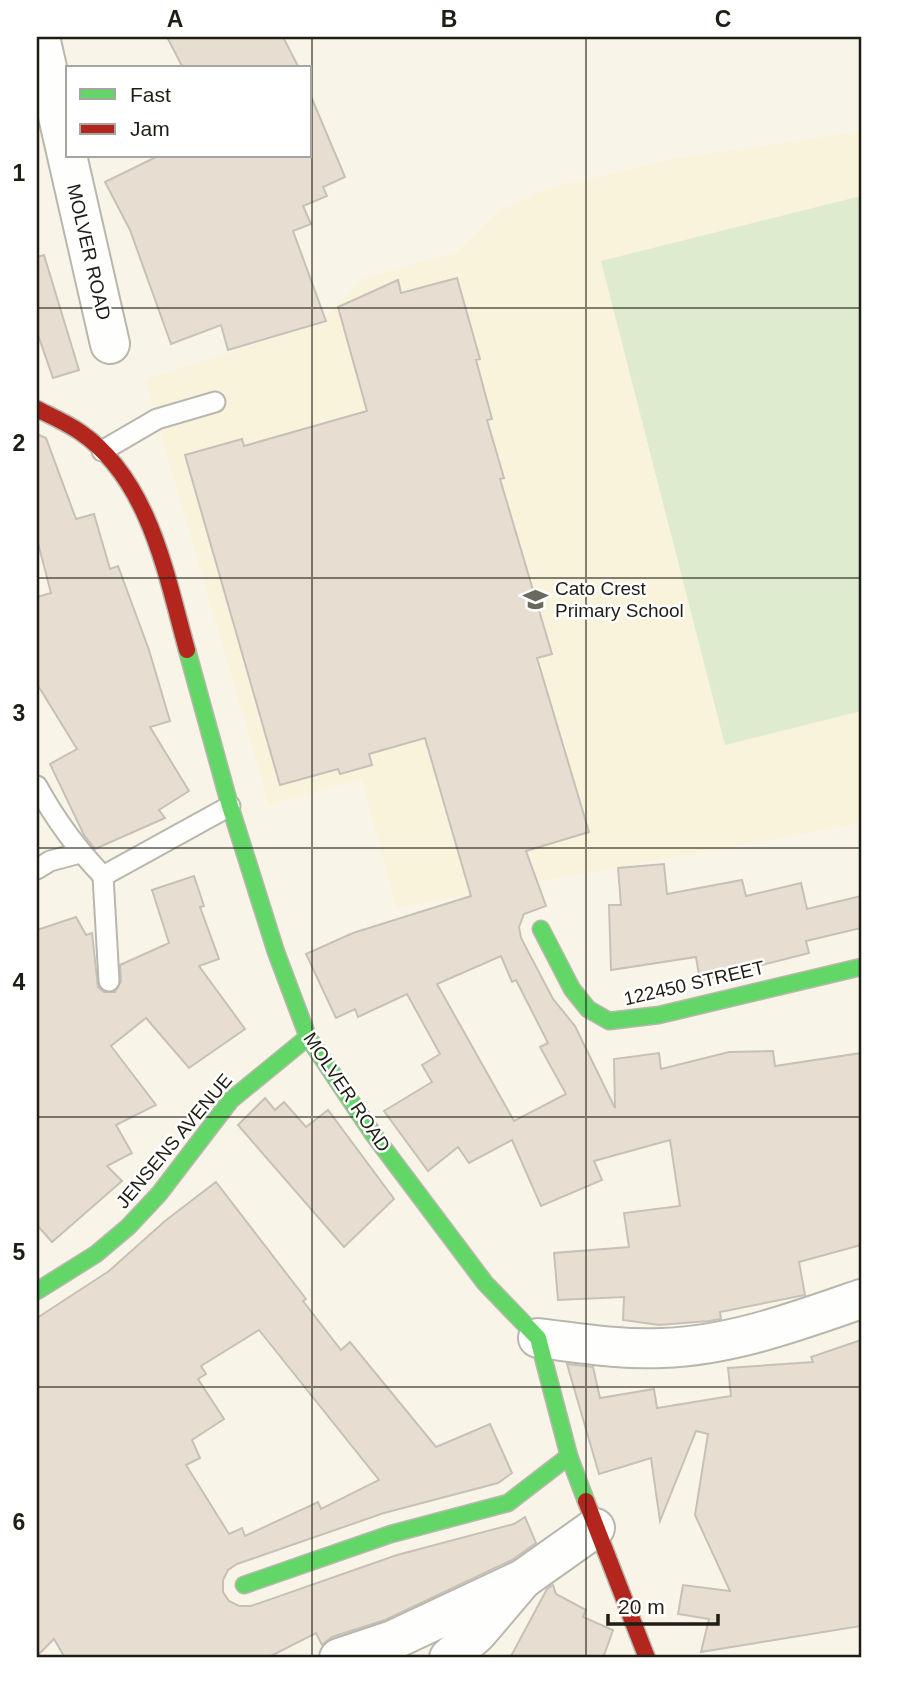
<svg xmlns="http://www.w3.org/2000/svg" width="898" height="1695" font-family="Arial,sans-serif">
  <rect width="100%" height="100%" fill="#f8f5e8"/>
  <!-- built -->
  <polygon fill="#f9f3dc" points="861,131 861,823 396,908 362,779 269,805 145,380 318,324 362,279 458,251 497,212 550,188 673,159"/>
  <!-- green -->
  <polygon fill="#dfebce" points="861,196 861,711 725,745 601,261"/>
  <!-- building -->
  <g fill="#e8ddd1" stroke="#c6c1b8" stroke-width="2" fill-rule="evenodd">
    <polygon points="167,37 283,37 299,68 183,68"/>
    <polygon points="310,94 345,177 323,187 327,196 303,206 311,224 293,231 326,321 228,350 221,325 171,344 130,230 105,182 158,156 310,156"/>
    <polygon points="44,255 79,370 53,378 37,332 37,257"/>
    <path d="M457,278L480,359L476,360L492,419L487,420L504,478L500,479L552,654L537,658L589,832L526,851L546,906L524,914L519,927L521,938L553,999L575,1026L615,1108L614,1059L659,1053L661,1069L729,1052L773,1051L775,1066L861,1053V1245L799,1262L805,1295L720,1312L721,1319L709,1321L659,1325L623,1320L624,1297L558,1300L554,1253L629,1247L624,1213L680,1206L670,1140L594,1161L602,1180L541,1206L512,1140L469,1163L458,1147L428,1171L384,1111L432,1082L422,1065L440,1054L407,994L358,1017L355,1009L336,1018L306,954L353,933L471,896L425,738L369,754L372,765L340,774L338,769L280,785L185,455L242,439L244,446L367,411L338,307L398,280L401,293ZM501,956L512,982L516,980L548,1043L540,1047L566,1094L514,1121L437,984Z"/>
    <polygon points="37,434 46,438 76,519 94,514 110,569 118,566 149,650 170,721 150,727 189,791 159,810 165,818 95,849 84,835 50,764 77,749 37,684 37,597 51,593 37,539"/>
    <polygon points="664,864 667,894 742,880 746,896 801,883 807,909 861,896 861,928 806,941 809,953 700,981 696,957 611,970 609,905 621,905 618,868"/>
    <polygon points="194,876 204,906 200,907 219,959 199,966 245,1029 189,1068 146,1018 111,1046 156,1105 116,1125 132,1153 107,1166 122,1181 52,1242 37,1225 37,930 76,917 86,935 92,933 98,987 104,992 115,992 121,981 120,965 169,943 152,890"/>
    <polygon points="265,1098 275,1110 284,1102 306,1127 328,1110 394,1199 344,1247 238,1125"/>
    <path d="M216,1182L306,1299L303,1301L341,1350L350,1342L436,1447L490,1424L512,1473L498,1483L384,1513L237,1564L228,1570L223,1580V1592L229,1601L239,1606H251L397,1555L514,1524L525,1517L536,1543L512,1560L385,1620L332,1637L322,1645L316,1633L267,1658H65L54,1639L37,1656V1318L109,1271L165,1221ZM259,1330L379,1480L321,1509L318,1502L245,1536L242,1528L229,1534L186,1465L200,1458L192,1440L224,1419L198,1379L206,1374L201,1366Z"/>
    <polygon points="861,1340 861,1626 701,1652 709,1619 678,1614 683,1585 730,1591 695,1515 708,1434 696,1431 660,1521 651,1458 599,1474 567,1364 593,1367 600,1398 654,1389 657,1408 731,1396 728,1368 813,1362 811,1357"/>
    <polygon points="553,1585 556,1594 586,1610 583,1617 613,1630 603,1658 510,1658 547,1589"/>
  </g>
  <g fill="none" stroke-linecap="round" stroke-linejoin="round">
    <defs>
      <g id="lane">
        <polyline points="102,451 157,419 215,402"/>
        <path d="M37,786C55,819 76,848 103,876"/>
        <polyline points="37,869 50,861 80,853"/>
        <polyline points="109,981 103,876 230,806"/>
      </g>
      <g id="street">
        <polyline points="40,37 110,344"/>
        <path d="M538,1338C580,1343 620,1350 662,1348C730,1346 798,1321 861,1299"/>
        <polyline points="339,1658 393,1640 523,1579"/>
        <polyline points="449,1658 478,1632 523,1579 595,1528"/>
      </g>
      <g id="fast">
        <polyline points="187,650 230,806 276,952 308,1037 373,1134 485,1283 538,1338 569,1456 586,1501"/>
        <polyline points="541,929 572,989 588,1009 609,1021 659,1015 861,967"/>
        <polyline points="37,1291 96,1254 128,1227 159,1194 231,1100 308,1037"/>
        <polyline points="244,1585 391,1534 508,1503 569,1456"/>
      </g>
      <g id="jam">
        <path d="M37,409C51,416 67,423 80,432C150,480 166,575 187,650"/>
        <polyline points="586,1501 647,1658"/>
      </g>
    </defs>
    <!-- lane casing -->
    <use href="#lane" stroke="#b9b7ad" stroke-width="23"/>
    <!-- street casing -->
    <use href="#street" stroke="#b9b7ad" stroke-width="42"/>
    <!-- fast casing -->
    <use href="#fast" stroke="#b9b7ad" stroke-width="19"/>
    <!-- jam casing -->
    <use href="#jam" stroke="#b9b7ad" stroke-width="19"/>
    <!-- lane -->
    <use href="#lane" stroke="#fefefc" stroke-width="19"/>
    <!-- street -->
    <use href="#street" stroke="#fefefc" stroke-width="38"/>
    <!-- fast -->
    <use href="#fast" stroke="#63d668" stroke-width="16"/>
    <!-- jam -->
    <use href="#jam" stroke="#b3261e" stroke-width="16"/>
  </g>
  <!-- grid -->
  <path fill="none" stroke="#1f1d14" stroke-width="2" stroke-opacity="0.55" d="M312,37V1658M586,37V1658M37,308H861M37,578H861M37,848H861M37,1117H861M37,1387H861"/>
  <!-- icons -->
  <defs>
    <symbol id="school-bare" viewBox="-9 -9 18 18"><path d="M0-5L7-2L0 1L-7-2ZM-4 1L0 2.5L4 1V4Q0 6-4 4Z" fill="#6b695e" stroke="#fff" stroke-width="2.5" paint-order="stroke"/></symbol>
  </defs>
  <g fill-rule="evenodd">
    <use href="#school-bare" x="518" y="582" width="35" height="35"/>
  </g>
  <g text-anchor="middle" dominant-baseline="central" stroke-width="5" stroke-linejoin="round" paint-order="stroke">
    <!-- street labels -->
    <g font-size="19" fill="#1f1d14" stroke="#fff">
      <text transform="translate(89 252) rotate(77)">MOLVER ROAD</text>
      <text transform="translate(694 983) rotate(-13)">122450 STREET</text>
      <text transform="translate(347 1092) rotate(56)">MOLVER ROAD</text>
      <text transform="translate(174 1141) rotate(-50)">JENSENS AVENUE</text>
    </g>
    <!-- poi labels -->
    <g font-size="19" fill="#1f1d14" stroke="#fff" text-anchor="start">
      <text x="555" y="588">Cato Crest<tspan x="555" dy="22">Primary School</tspan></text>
    </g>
  </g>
  <!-- border -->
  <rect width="898" height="1695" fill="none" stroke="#ffffff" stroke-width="77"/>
  <!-- legend -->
  <rect x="66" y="66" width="245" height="91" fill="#ffffff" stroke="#a5a5a1" stroke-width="2"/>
  <rect x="80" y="89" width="35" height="10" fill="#63d668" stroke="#a5a5a1" stroke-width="2"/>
  <text x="130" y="102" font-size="21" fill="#1f1d14">Fast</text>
  <rect x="80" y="124" width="35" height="10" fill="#b3261e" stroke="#a5a5a1" stroke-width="2"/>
  <text x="130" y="136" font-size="21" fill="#1f1d14">Jam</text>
  <!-- scale -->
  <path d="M608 1614v10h110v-10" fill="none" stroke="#1f1d14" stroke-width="3.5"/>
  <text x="618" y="1614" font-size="21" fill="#1f1d14" stroke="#ffffff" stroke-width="5" paint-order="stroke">20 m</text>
  <rect x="38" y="38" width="822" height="1618" fill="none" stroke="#1f1d14" stroke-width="2.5"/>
  <g font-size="23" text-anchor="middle" font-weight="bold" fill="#1f1d14">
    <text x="175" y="27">A</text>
    <text x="449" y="27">B</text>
    <text x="723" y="27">C</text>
    <text x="19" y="181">1</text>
    <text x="19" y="451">2</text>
    <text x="19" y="721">3</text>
    <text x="19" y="990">4</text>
    <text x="19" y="1260">5</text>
    <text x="19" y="1530">6</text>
  </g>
</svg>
